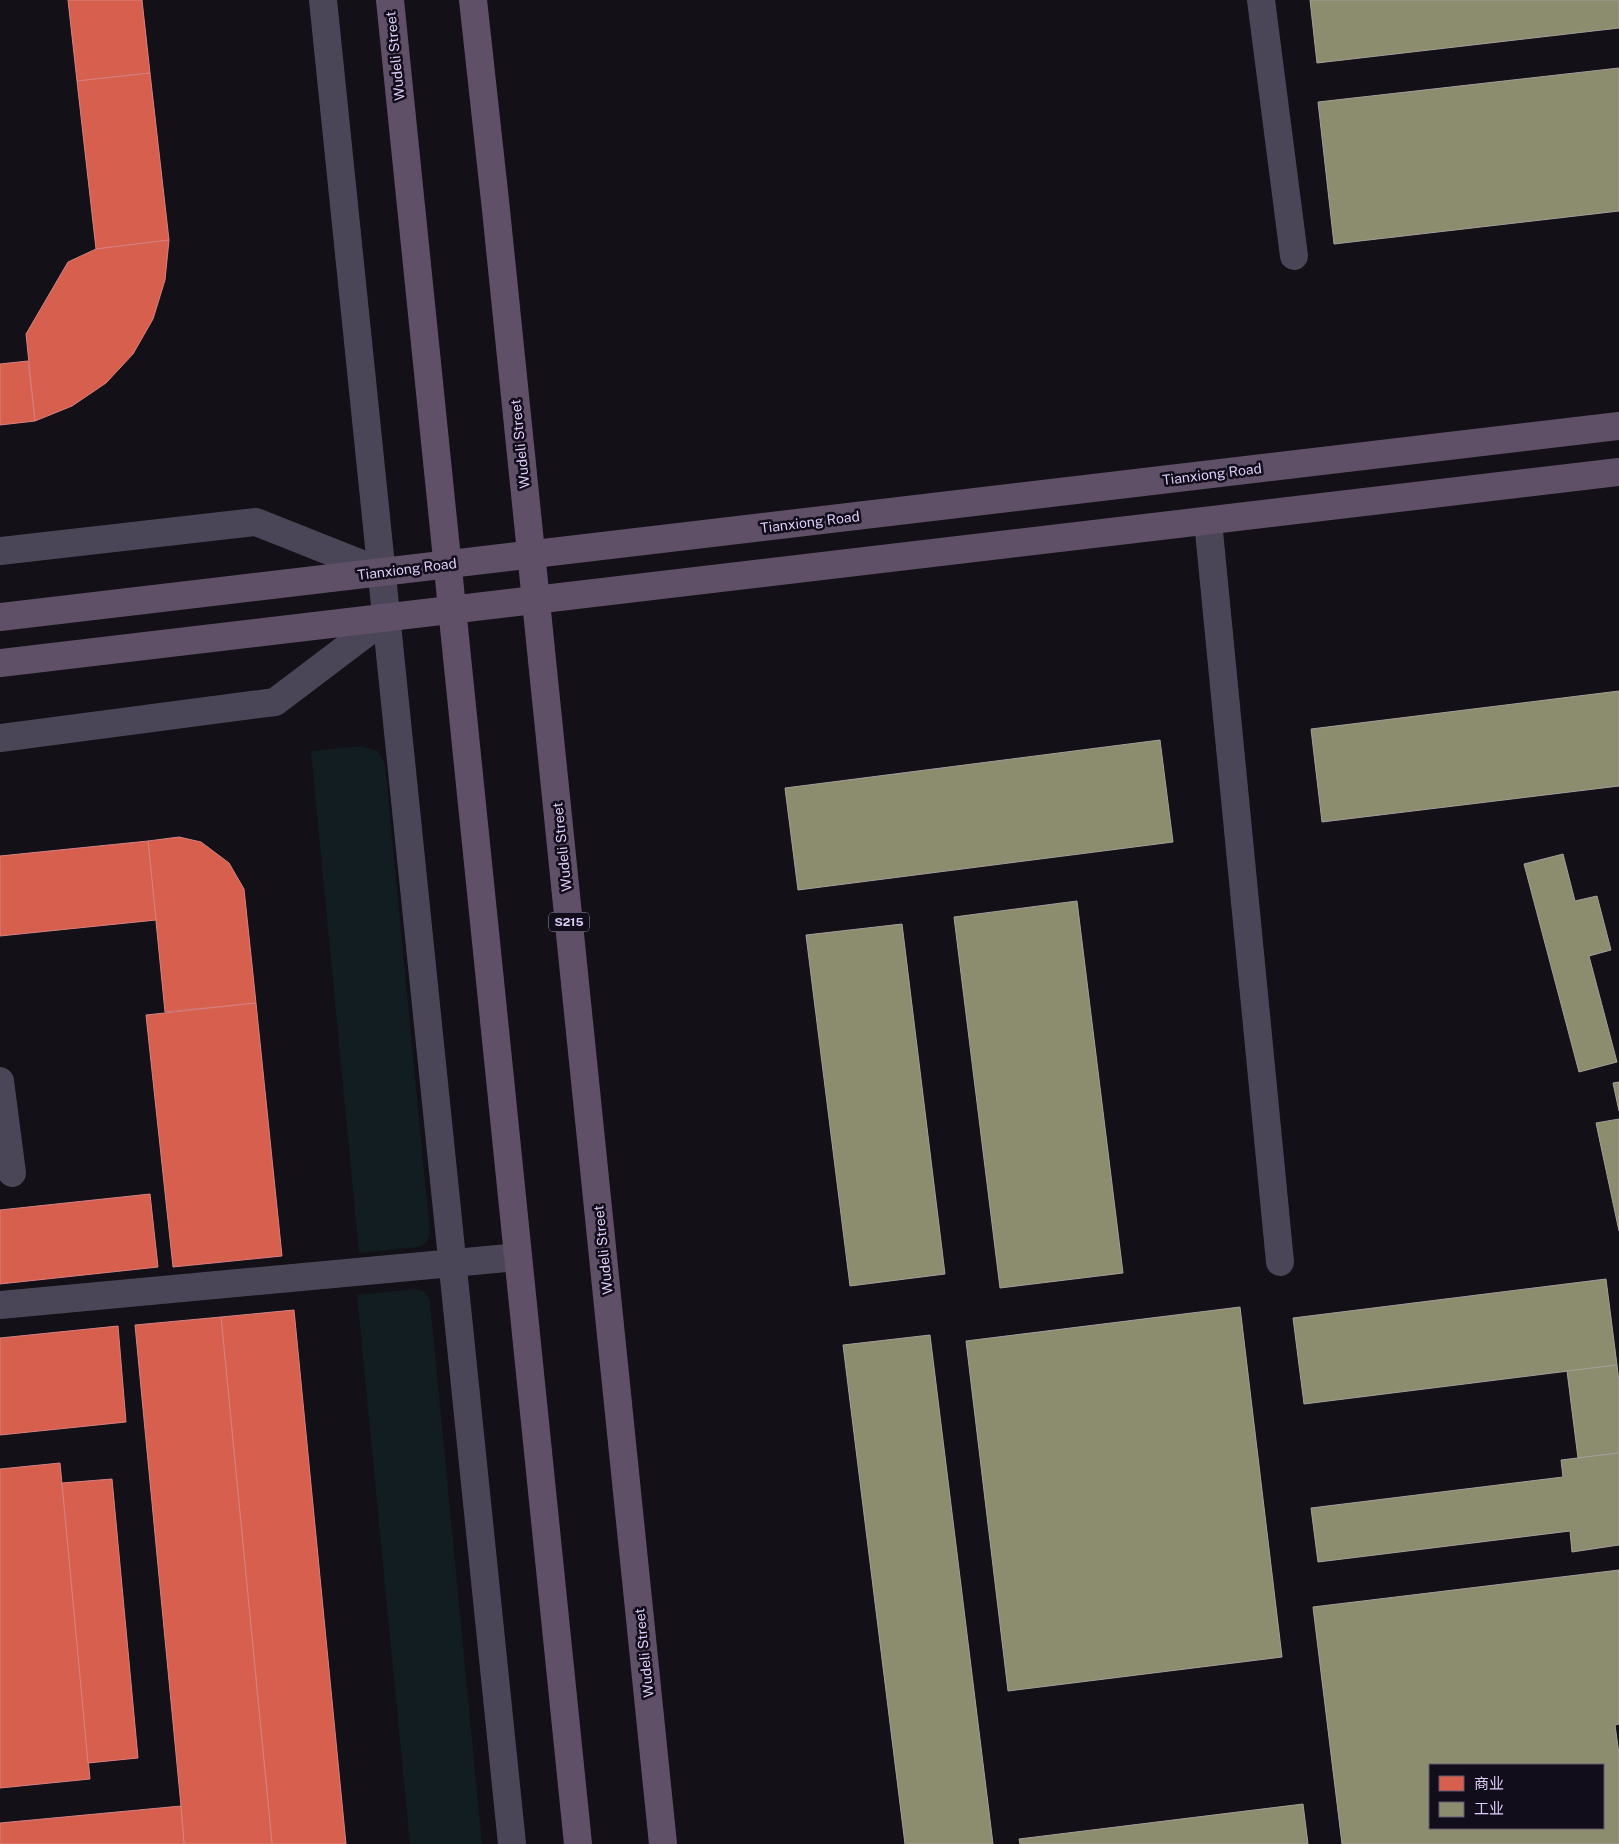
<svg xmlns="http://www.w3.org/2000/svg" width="1619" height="1844" font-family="'Public Sans','Noto Sans SC',sans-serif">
  <rect width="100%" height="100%" fill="#131017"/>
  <!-- green -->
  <g fill="#111d21">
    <polygon points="361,746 378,751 385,764 430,1233 427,1241 420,1247 359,1253 311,751"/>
    <polygon points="417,1289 425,1292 430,1301 482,1844 410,1844 357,1295"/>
  </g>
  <!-- shops -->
  <g fill="#d6604d" stroke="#d88081">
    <polygon points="68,0 142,0 150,73 77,81"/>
    <polygon points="150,73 169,240 96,249 77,81"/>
    <polygon points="169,240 165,280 153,319 133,354 106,383 72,406 35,421 26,334 68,262 96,249"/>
    <polygon points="28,361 35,421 0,425 0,364"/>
    <polygon points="179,837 201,842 229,863 244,889 256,1003 165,1012 148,841"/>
    <polygon points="148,841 156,920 0,936 0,856"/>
    <polygon points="256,1003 282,1256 173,1267 146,1015"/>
    <polygon points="150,1194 158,1267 0,1284 0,1210"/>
    <polygon points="294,1310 346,1844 272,1844 221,1317"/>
    <polygon points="221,1317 272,1844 184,1844 181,1806 135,1325"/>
    <polygon points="118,1326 126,1422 0,1435 0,1338"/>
    <polygon points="60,1463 90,1779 0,1788 0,1469"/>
    <polygon points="112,1479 138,1758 88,1763 62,1483"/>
    <polygon points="181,1806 184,1844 0,1844 0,1823"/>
  </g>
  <!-- industry -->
  <g fill="#8c8c6e" stroke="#a49f98" fill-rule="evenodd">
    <polygon points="1310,0 1619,0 1619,28 1317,63"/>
    <polygon points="1619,68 1619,211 1334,244 1318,102"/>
    <polygon points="1619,691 1619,786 1322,822 1311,729"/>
    <polygon points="1160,740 1173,842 798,890 785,788"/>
    <polygon points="1563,854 1575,901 1597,896 1611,950 1589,956 1617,1062 1579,1072 1524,864"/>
    <polygon points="1077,901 1123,1273 1000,1288 954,917"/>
    <polygon points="902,924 945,1274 850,1286 806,935"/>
    <polygon points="1619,1082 1619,1111 1613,1083"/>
    <polygon points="1619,1119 1619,1231 1596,1123"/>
    <polygon points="1606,1279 1617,1365 1304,1404 1293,1318"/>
    <polygon points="1240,1307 1282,1657 1008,1691 966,1341"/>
    <polygon points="930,1335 993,1844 905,1844 843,1345"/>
    <polygon points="1617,1365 1619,1382 1619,1453 1578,1458 1567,1371"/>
    <polygon points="1619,1453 1619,1545 1572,1552 1570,1531 1318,1562 1311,1508 1563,1477 1561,1460"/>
    <path d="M1619,1570V1724L1615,1725L1619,1754V1844H1342L1313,1607ZM1430,1765H1603V1828H1430Z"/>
    <polygon points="1303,1804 1308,1844 1020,1844 1019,1839"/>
  </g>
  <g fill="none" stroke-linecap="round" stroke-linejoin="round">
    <!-- minor -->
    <g stroke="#4a4657" stroke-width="28">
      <polyline points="323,0 512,1844"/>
      <polyline points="1261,0 1294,256"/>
      <polyline points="1208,521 1280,1262"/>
      <polyline points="0,551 256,522 382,572"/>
      <polyline points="0,738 275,702 386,618"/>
      <polyline points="0,1081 12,1173"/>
      <polyline points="0,1305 518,1257"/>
    </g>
    <!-- major -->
    <g stroke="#5f5068" stroke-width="28">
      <polyline points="390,0 578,1844"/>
      <polyline points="473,0 496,210 663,1844"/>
      <polyline points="0,617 1619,426"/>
      <polyline points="0,663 1619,472"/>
    </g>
  </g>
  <g text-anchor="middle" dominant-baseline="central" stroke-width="5" stroke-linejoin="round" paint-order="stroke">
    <!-- shield labels -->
    <rect fill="#120d1a" stroke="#9f93b6" stroke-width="1" x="549" y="912.5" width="40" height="19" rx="4"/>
    <g font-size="12" font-weight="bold" fill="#dcccf9">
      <text x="569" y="922">S215</text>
    </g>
    <!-- street labels -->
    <g font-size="14" fill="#dcccf9" stroke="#120d1a">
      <text transform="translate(395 56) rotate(-96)">Wudeli Street</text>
      <text transform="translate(520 444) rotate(-96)">Wudeli Street</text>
      <text transform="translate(1212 474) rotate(-7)">Tianxiong Road</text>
      <text transform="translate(810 522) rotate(-7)">Tianxiong Road</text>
      <text transform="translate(407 569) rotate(-7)">Tianxiong Road</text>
      <text transform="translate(562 847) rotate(-96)">Wudeli Street</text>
      <text transform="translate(603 1250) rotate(-96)">Wudeli Street</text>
      <text transform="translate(644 1653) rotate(-96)">Wudeli Street</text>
    </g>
  </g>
  <!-- legend -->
  <rect x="1429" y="1764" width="175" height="65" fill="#120d1a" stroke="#635973"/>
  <rect x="1439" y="1776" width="25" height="15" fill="#d6604d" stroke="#635973"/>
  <text x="1474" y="1789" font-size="15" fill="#dcccf9">商业</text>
  <rect x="1439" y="1802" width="25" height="15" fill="#8c8c6e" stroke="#635973"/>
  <text x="1474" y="1814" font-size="15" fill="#dcccf9">工业</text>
</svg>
